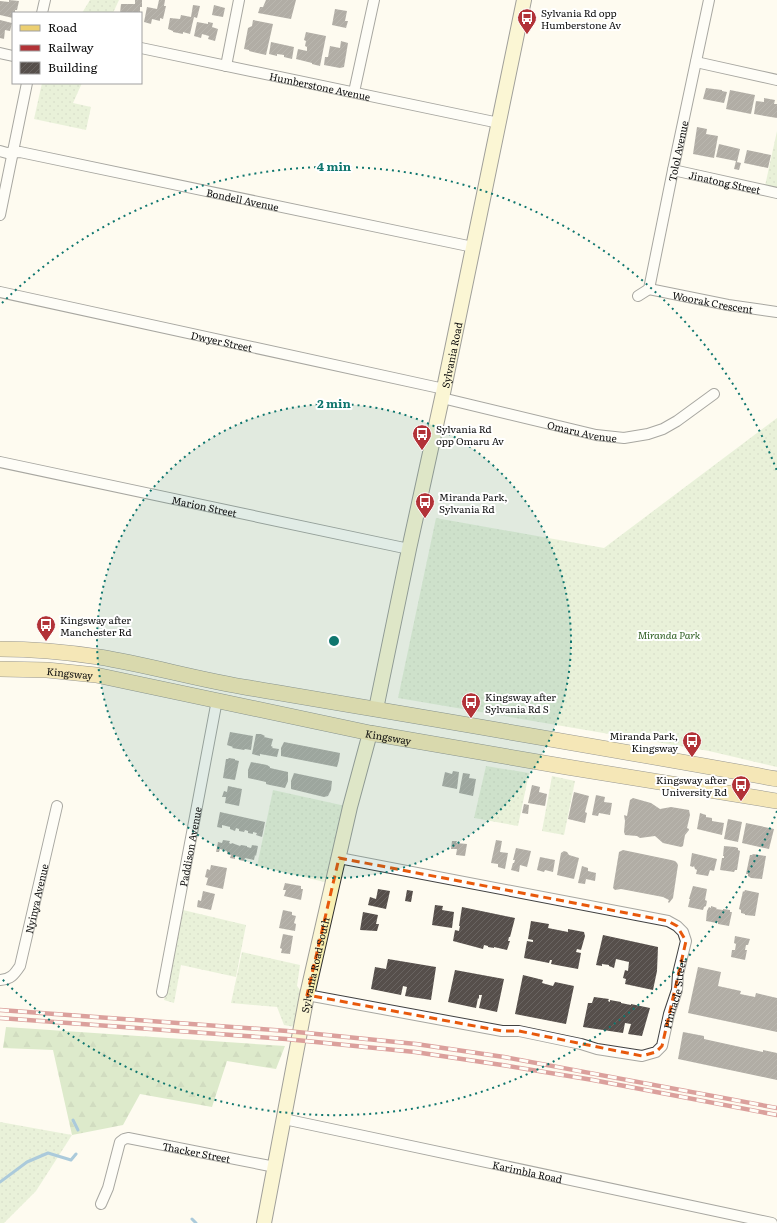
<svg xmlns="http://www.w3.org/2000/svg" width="777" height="1223" font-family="Literata,serif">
  <defs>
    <pattern id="grass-dots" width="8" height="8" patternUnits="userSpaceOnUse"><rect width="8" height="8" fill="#d1e5bd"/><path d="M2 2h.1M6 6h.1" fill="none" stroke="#b2c3a1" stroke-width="1.8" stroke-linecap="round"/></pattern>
    <pattern id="forest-firs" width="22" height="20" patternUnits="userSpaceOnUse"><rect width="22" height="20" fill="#b6d59d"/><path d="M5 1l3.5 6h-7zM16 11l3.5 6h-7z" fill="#9bb686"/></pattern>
    <pattern id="building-hatch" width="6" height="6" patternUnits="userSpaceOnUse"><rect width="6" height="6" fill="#564f4b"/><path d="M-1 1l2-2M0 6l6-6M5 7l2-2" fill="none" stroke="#696461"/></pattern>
  </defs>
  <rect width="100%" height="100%" fill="#fefbf0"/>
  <!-- grass -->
  <g fill="url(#grass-dots)">
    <polygon points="90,0 119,0 113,13 82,13"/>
    <polygon points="42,83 82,83 73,103 91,107 86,130 34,119"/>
    <polygon points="777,131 777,188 765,186"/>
    <polygon points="777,418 777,767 709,751 398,698 436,518 604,548"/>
    <polygon points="486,766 529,773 518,826 474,818"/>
    <polygon points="552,776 575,781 564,835 542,831"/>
    <polygon points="273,790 350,807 333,884 257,866"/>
    <polygon points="183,910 246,925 236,977 181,965 174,1003 164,1000"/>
    <polygon points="242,952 300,965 297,986 305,996 300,1028 284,1025 277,1007 231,1003"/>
    <polygon points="0,1122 72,1135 36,1191 4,1223 0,1223"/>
  </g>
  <!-- forest -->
  <polygon fill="url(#forest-firs)" points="6,1027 285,1046 276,1069 227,1061 212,1107 140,1094 123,1125 72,1135 53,1050 3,1048"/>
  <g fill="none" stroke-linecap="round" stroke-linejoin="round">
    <!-- stream -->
    <g stroke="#478fc1" stroke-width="3">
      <polyline points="73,1120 78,1130"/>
      <polyline points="0,1182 27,1162 48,1153 71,1160 76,1154"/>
      <polyline points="192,1219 196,1223"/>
    </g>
  </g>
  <!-- building -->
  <g fill="url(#building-hatch)">
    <polygon points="9,0 19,1 17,10 15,10 15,13 13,13 13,18 0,15 0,1 9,2"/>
    <polygon points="135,0 142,0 142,7 140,7 140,13 120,13 121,4 135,4"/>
    <polygon points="159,0 165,0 164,6 166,6 163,19 160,18 160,21 152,19 151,24 144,22 147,7 157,9"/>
    <polygon points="266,0 296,0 291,19 258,13 260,7 263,7"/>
    <polygon points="193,5 200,6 197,18 194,17 190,34 183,32 183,34 173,32 173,31 168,29 170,18 180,19 181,15 191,17"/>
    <polygon points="214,5 225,8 223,17 212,15"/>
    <polygon points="335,9 347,11 345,21 348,21 346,28 332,25"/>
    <polygon points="0,20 12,23 10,31 5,30 4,39 0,38"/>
    <polygon points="253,20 273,24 266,55 249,51 249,50 244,49 248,28 252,26"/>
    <polygon points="197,22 208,24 208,22 213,23 212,27 218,29 215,41 208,39 209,36 202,34 201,38 194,36"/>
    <polygon points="306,32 326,36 320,66 312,64 312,63 296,59 298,49 307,51 307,47 305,46 306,41 304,40"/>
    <polygon points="341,41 348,43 344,67 340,68 324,65 325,57 328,57 330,46 340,48"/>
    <polygon points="271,42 294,47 292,59 284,57 284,55 277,54 277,56 269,54"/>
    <polygon points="706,88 722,90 722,91 727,92 724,103 703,99"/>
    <polygon points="730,90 755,95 751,114 726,109"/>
    <polygon points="764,98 775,100 774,104 777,104 777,118 754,114 756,101 764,102"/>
    <polygon points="697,127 707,129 706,134 718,136 714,158 693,154"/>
    <polygon points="719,144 740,149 737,162 741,163 739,170 734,169 736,161 716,157"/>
    <polygon points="747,150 771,155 768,168 744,163"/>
    <polygon points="230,732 253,736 251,750 245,749 244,750 232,748 233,747 227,745"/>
    <polygon points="256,734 261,734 265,736 264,737 273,739 271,746 273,747 272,748 279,749 277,757 260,754 260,756 252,754"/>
    <polygon points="284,742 340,753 339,760 337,767 281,756 281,748"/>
    <polygon points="229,758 235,759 235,760 239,761 235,780 223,778 226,759 228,759"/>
    <polygon points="251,762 267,765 270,767 270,768 288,772 288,781 285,788 270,785 266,784 266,782 248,778 248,770"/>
    <polygon points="453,771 459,772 457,789 442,786 445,772 452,774"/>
    <polygon points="294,773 332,781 331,790 328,796 324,797 291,789 291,781"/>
    <polygon points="463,773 470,774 469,778 476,779 473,796 459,793"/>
    <polygon points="532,785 540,787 539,792 547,794 545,806 528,803"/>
    <polygon points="228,786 242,789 239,806 225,803 226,797 222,797 224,791 227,792"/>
    <polygon points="574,792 589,796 585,812 587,813 585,823 568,819"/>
    <polygon points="596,795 605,797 604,802 612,803 610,815 599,813 598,816 592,815"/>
    <polygon points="633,798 651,803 660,809 671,807 689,810 690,815 687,828 689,829 689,830 685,835 683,846 681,847 663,843 655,836 640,838 637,836 625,835 624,832 625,821 624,815 627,816 630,800"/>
    <polygon points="524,804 529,805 528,814 522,813"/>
    <polygon points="220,812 265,822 262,837 256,835 257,833 253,832 253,834 248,833 248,831 245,830 244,832 239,831 239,829 236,828 235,831 230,829 230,827 222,825 222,828 217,827"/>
    <polygon points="700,813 706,815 706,817 712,818 712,821 724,823 722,835 697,829"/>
    <polygon points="728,819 742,822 738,842 724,839"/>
    <polygon points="746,823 774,829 769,849 742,843"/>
    <polygon points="223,840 230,841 229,843 231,844 232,843 240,846 241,845 247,846 247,847 251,848 252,845 258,846 256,856 255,855 254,860 245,858 244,861 239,860 240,857 235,856 235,859 230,858 231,855 227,854 227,851 220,849 219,852 216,852 218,842 222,843"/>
    <polygon points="496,840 502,841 500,852 508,853 505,869 498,867 498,864 491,863"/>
    <polygon points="452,841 457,841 456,843 467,844 465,856 456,855 457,849 451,849"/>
    <polygon points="724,846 735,847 738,848 738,850 740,851 737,870 735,870 734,872 720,870 722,858 724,858 724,856 723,856"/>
    <polygon points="516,848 531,851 527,867 520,865 519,872 511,870 513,863 514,863 515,860 513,860"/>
    <polygon points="623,850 671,860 675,861 677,863 678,865 673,898 669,903 668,902 669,900 663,897 621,889 615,890 613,888 619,852"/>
    <polygon points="564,851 567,852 569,855 579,858 574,879 557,875 561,853"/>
    <polygon points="692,853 717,859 714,871 710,870 708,876 696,874 697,870 695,869 694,866 693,867 690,866"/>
    <polygon points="753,854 766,856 762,879 751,878 748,876 748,874 746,874 750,855 752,855"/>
    <polygon points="540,857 555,860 553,872 545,870 544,872 537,870"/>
    <polygon points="211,865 227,868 223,889 206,885 208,878 205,877 207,869 210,870"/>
    <polygon points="582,866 588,868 588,871 596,873 595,881 586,879 585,884 578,883"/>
    <polygon points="285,883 301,886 301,889 303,889 301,900 284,896 286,890 283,890"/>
    <polygon points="693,886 707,889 705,900 707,901 706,906 704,907 703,910 688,907 690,899 689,899"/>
    <polygon points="378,889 390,891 386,909 368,905 370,897 376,899"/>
    <polygon points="407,890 413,891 411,902 405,901"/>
    <polygon points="745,890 759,893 755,916 745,915 745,914 741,913 741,910 739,909 743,891 744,892"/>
    <polygon points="203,891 215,894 211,910 197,907 198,900 201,901"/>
    <polygon points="435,905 443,906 442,910 454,912 452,928 432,925"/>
    <polygon points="711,906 717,908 716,909 723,910 723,909 730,910 730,912 732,912 729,926 718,924 718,922 717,922 717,923 706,921 707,911 709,907 711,908"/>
    <polygon points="462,907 515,918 510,937 509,937 508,941 510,941 507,950 494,947 494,948 488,947 488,946 484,945 483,949 453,941 455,930 459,931 460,926 459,926"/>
    <polygon points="283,910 292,912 292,915 296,916 294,923 296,924 295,931 279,928"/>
    <polygon points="363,912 378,915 376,924 379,924 377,931 360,930"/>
    <polygon points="531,921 549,924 548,928 568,932 568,929 584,932 585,936 581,950 577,949 576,952 581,953 578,969 551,964 552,960 550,960 549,963 524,958 527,941 533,942 533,940 528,939"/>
    <polygon points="283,934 293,936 290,954 281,953 282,949 280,948"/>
    <polygon points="603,935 658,947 657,971 653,990 625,984 626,979 623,978 625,970 628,971 629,962 616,959 614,968 609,966 609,965 602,964 602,966 596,965"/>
    <polygon points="735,936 750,939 748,945 746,945 745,950 747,950 745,960 731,957 732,950 735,950 736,944 734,943"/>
    <polygon points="388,959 436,967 431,1000 405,996 407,987 403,986 401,995 371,989 375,967 386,969"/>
    <polygon points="698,967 721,972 718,986 741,991 740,994 755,997 756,993 777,998 777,1032 688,1013"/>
    <polygon points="455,970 504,979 497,1012 479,1008 482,995 479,995 479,999 478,998 476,1008 448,1002"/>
    <polygon points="523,975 543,980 542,983 553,986 555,982 574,986 566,1024 515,1014"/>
    <polygon points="594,997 609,999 608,1001 610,1002 610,1000 621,1002 621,1003 631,1005 631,1004 650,1008 642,1036 628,1034 631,1024 625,1023 623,1033 583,1027 588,1003 592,1003"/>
    <polygon points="683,1032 704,1036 704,1039 763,1052 763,1050 777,1053 777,1080 678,1059"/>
  </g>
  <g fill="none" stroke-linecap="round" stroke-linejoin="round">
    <defs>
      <g id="street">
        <polyline points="42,13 45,0"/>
        <path id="s1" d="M141,48L499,123"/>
        <polyline points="0,53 13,56"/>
        <polyline points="696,62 777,80"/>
        <polyline points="226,66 239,0"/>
        <polyline points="354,92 374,0"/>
        <path id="s2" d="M0,151L7,153L20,152L473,247"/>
        <path id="s3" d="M673,170L777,193"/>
        <polyline points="0,215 27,83"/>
        <path id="s4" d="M649,289L728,305L777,312"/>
        <path id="s5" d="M0,292L444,389"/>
        <path id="s6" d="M638,296L649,289L673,170L709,0"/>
        <path id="s7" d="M442,398L596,435L624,438L648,434L663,429L677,421L714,394"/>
        <path id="s8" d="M0,462L409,549"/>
        <path id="s9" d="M0,980C11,979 14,975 20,966L57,806"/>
        <path id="s10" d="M162,992L217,700"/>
        <path id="s11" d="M307,995L502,1031H519L581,1044L597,1049L642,1056L656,1052L662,1046L669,1014L677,990L678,974L686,941L683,932L677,926L668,921L339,858"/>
        <path id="s12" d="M284,1119L772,1223"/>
        <path id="s13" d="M101,1204L108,1188L120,1142L124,1139L128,1138L275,1167"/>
      </g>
      <g id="secondary">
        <path id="s14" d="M376,709L409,549L442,398L524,0"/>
        <path id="s15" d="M264,1223L307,995L350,807L370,733"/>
      </g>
      <g id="primary">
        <path d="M0,649C33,649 66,652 99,657C149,665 199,680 250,688C426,718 602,747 777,779"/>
        <path id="s16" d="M0,669L47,670L96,675L370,733L567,767L777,801"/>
      </g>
    </defs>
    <!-- street casing -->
    <use href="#street" stroke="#414141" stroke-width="12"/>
    <!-- secondary casing -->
    <use href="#secondary" stroke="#303030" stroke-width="16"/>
    <!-- primary casing -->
    <use href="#primary" stroke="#1f1f1f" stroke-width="16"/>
    <!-- street -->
    <use href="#street" stroke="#fff" stroke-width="10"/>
    <!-- secondary -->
    <use href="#secondary" stroke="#f8f0b2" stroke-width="14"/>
    <!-- primary -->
    <use href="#primary" stroke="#eccf72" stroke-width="15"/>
    <defs>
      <g id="rail">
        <polyline points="0,1010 287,1031 416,1044 504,1057 777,1108"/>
        <polyline points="0,1018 286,1039 415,1052 502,1065 593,1080 777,1115"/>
      </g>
    </defs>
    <!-- rail casing -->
    <use href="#rail" stroke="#b23237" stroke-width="4.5"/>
    <!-- rail -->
    <use href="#rail" stroke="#fff" stroke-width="3" stroke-dasharray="9" stroke-linecap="butt"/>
  </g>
  <!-- marked area -->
  <path d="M0 0H777V1223H0ZM339,858L668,921L677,926L686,941L662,1046L656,1052L642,1056L519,1031H502L307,995Z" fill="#fefbf0" fill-opacity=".55" fill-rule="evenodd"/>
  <path fill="none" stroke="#e8590c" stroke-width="3" stroke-dasharray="8 5" stroke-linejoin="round" d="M339,858L668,921L677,926L686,941L662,1046L656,1052L642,1056L519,1031H502L307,995Z"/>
  <!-- distance rings -->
  <circle cx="334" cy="641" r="237" fill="#0f766e" fill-opacity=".12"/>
  <g fill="none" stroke="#0f766e" stroke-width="2" stroke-dasharray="2 4">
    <circle cx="334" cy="641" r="237"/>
    <path d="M777 811A474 474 0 0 1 2 979M2 303A474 474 0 0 1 777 471"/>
  </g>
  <!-- icons -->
  <defs>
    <symbol id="bus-pin" viewBox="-11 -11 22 30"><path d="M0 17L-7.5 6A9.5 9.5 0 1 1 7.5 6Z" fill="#b23237" stroke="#fff"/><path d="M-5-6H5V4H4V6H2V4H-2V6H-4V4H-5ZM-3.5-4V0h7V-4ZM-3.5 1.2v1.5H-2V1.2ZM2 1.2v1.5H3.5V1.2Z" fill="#fff"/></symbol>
  </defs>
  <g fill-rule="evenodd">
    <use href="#bus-pin" x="516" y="7" width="22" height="30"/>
    <use href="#bus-pin" x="411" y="423" width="22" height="30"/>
    <use href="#bus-pin" x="414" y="491" width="22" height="30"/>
    <use href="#bus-pin" x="35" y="614" width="22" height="30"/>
    <use href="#bus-pin" x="460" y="691" width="22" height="30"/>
    <use href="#bus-pin" x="681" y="730" width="22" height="30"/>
    <use href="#bus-pin" x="730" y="774" width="22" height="30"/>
  </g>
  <g text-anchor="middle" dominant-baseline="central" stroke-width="4" stroke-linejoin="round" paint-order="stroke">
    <!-- poi labels -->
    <g font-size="10" fill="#0e0e0e" stroke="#fff" text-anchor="start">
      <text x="541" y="12">Sylvania Rd opp<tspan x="541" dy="12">Humberstone Av</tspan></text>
      <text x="436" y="428">Sylvania Rd<tspan x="436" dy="12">opp Omaru Av</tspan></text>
      <text x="439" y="496">Miranda Park,<tspan x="439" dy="12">Sylvania Rd</tspan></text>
      <text x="60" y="619">Kingsway after<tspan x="60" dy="12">Manchester Rd</tspan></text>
      <text x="485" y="696">Kingsway after<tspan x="485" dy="12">Sylvania Rd S</tspan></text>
      <text x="678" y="735" text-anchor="end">Miranda Park,<tspan x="678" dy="12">Kingsway</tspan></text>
      <text x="727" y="779" text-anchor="end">Kingsway after<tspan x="727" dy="12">University Rd</tspan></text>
    </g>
    <!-- street labels -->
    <g font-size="10" fill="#0e0e0e" stroke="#fff">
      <text stroke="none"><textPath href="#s1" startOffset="183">Humberstone Avenue</textPath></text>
      <text stroke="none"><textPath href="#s6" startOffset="154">Tolol Avenue</textPath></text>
      <text stroke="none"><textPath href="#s3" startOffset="53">Jinatong Street</textPath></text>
      <text stroke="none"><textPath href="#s2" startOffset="248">Bondell Avenue</textPath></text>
      <text stroke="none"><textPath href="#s4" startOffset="65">Woorak Crescent</textPath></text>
      <text stroke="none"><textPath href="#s5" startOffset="227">Dwyer Street</textPath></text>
      <text stroke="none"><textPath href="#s14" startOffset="362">Sylvania Road</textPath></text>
      <text stroke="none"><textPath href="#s7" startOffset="144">Omaru Avenue</textPath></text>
      <text stroke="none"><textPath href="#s8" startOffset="209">Marion Street</textPath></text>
      <text stroke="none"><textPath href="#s16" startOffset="70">Kingsway</textPath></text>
      <text stroke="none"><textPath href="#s16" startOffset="395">Kingsway</textPath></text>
      <text stroke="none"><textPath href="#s10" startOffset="148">Paddison Avenue</textPath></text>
      <text stroke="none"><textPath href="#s9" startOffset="95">Nyinya Avenue</textPath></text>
      <text stroke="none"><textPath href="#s15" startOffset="263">Sylvania Road South</textPath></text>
      <text stroke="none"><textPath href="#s11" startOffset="418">Pinnacle Street</textPath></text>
      <text stroke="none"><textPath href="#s13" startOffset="144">Thacker Street</textPath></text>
      <text stroke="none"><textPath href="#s12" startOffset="249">Karimbla Road</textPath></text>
    </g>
    <!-- park labels -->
    <g font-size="10" font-style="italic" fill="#306024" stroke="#fff">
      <text x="669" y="634">Miranda Park</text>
    </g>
  </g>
  <circle cx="334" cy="641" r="6" fill="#0f766e" stroke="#fff" stroke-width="2"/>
  <g font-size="12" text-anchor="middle" font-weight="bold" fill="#0f766e" stroke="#fff" stroke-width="4" stroke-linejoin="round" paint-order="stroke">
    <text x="334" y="171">4 min</text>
    <text x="334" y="408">2 min</text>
  </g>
  <!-- legend -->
  <rect x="12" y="12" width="130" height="72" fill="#ffffff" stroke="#9f9f9f"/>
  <rect x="20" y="25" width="20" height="6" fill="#eccf72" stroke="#9f9f9f"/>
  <text x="48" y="32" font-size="12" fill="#0e0e0e">Road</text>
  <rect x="20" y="45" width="20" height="6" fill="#b23237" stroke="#9f9f9f"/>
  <text x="48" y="52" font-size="12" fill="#0e0e0e">Railway</text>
  <rect x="20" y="62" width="20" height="12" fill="url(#building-hatch)" stroke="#9f9f9f"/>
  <text x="48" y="72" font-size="12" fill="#0e0e0e">Building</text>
</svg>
